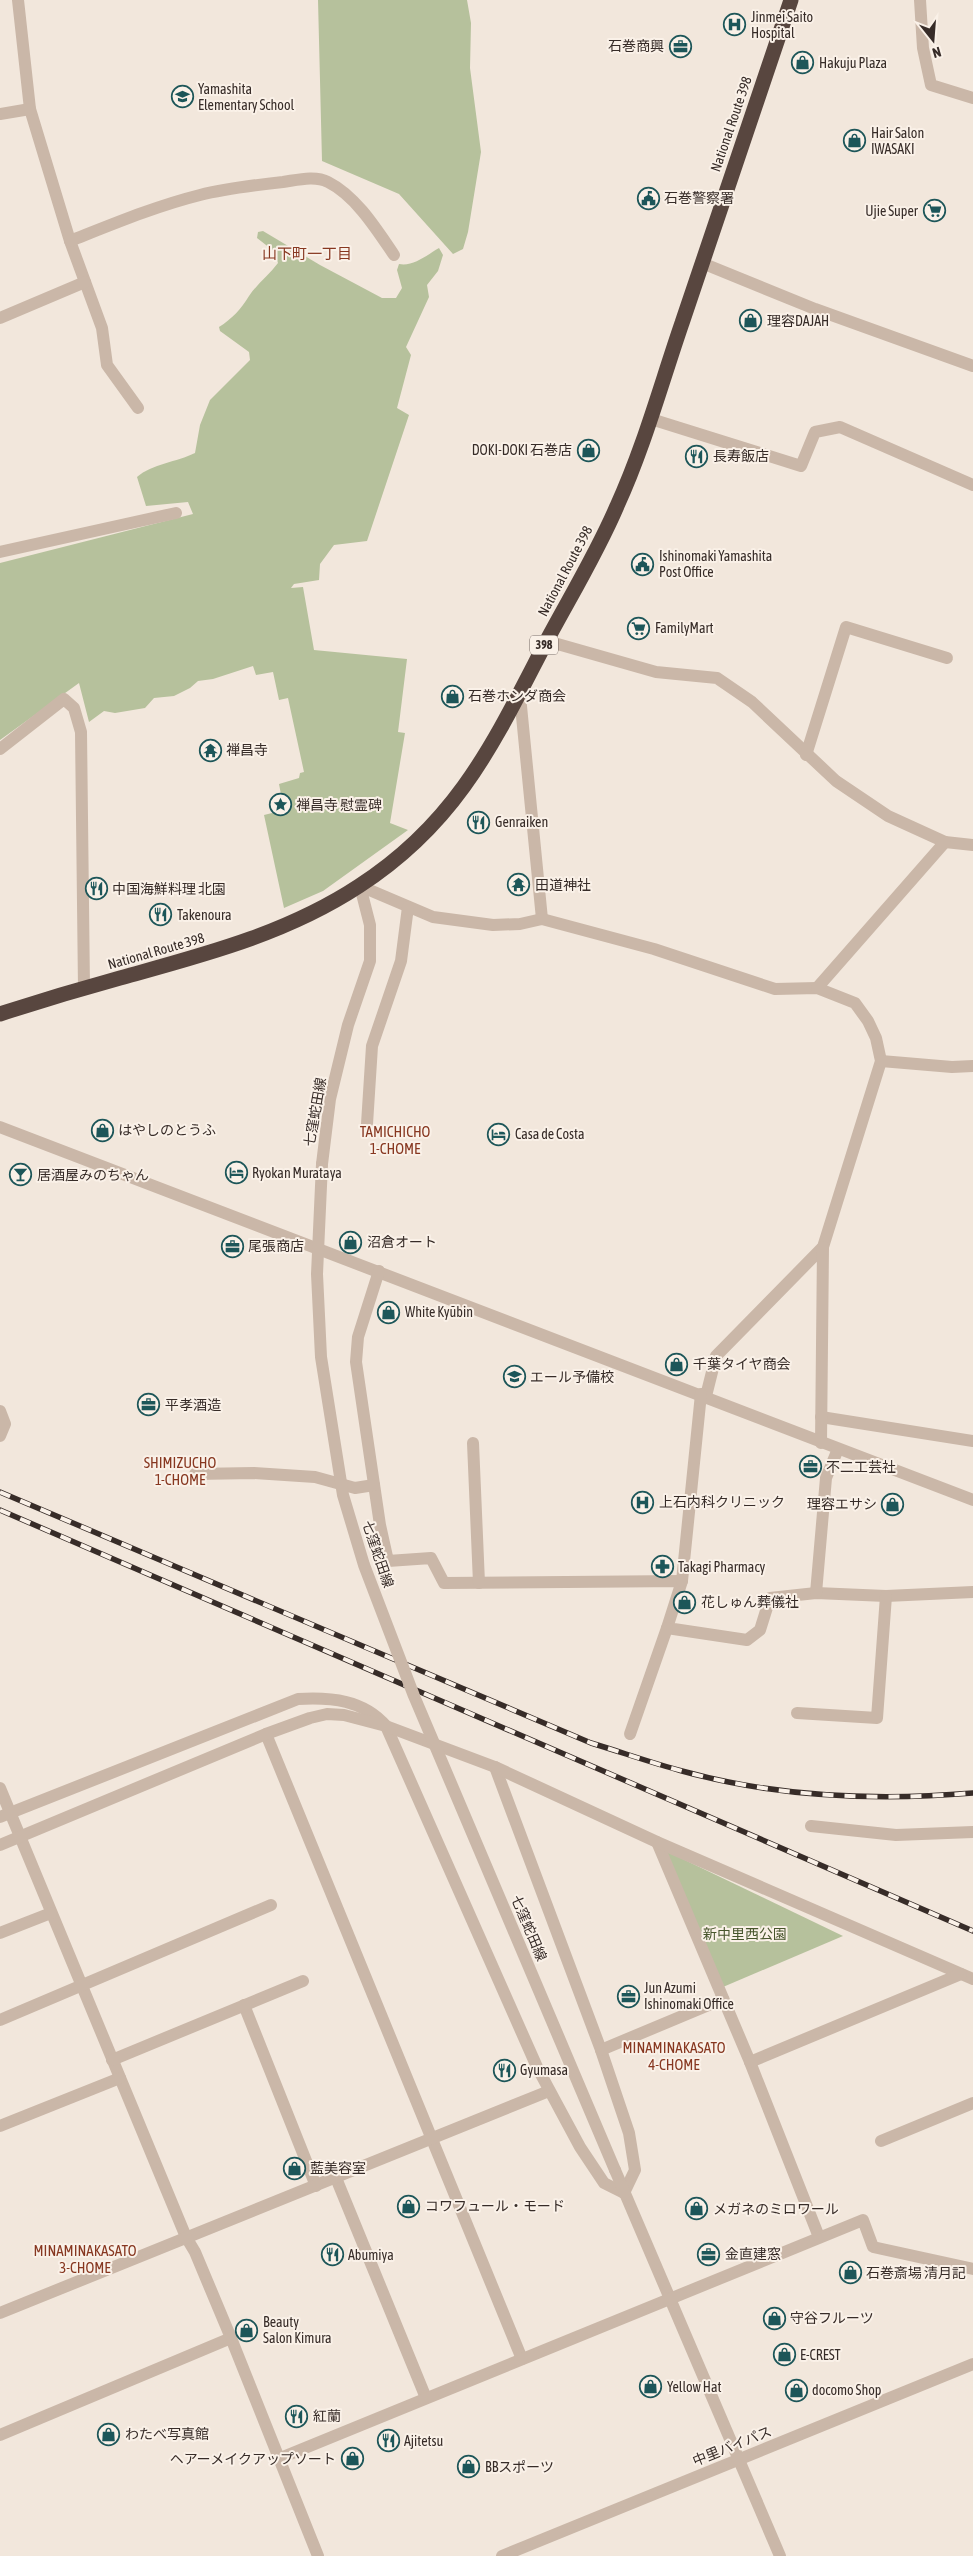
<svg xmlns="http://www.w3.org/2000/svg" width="973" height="2556" font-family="'Asap Condensed','Noto Sans JP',sans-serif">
  <rect width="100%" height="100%" fill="#f2e7dc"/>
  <!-- green -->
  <g fill="#b6c19c">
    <polygon points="318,0 467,0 471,23 470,68 481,152 468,232 463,249 453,254 399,194 322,161"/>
    <path d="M263,231L320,265L382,298H396L402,288L397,270L399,264C413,267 427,255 439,248L443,255L438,271L427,285L429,297L406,347L411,355L397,408L409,415L367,541L334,545L320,564L319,580L294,584L291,588L303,587L314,650L407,659L398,732L405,733L390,823L408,830L323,891L284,908L264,815L284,810L279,784L299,778L300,773L304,772L288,698L279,700L273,672L256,675L253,666L213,679L198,681L190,688L174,696L154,698L145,708L115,713L104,711L89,722L79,683L0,740V563L193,514L188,502L146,506L137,477C152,464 177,462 195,453L200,425L210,400L250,360L249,352L220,331L219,327C232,319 241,309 249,296C257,284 269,275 278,263L275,252L257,238L258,232Z"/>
    <polygon points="666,1851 843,1936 723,1987"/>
  </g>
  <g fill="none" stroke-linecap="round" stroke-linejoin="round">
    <!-- minor -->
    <g stroke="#cab7a8" stroke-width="12">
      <polyline points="18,0 30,109 70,241 102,328 107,365 138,408"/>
      <polyline points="920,0 923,48 931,85 973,98"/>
      <polyline points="0,114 30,109"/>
      <path d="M70,241C113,224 156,206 200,195C227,188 255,185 283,182C297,180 315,175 328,182C356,196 377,230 394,255"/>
      <polyline points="702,263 815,309 973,366"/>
      <polyline points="0,318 85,282"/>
      <polyline points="651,419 801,466 815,432 840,427 973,485"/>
      <polyline points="0,552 176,513"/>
      <polyline points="547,641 656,672 717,678 752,702 836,781 888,816 945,842 973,845"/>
      <polyline points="520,696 542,919"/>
      <polyline points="0,749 64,699 74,708 81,732 84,988"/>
      <polyline points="806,755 846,627 947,658"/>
      <polyline points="360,886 433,917 493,925 520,924 542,919 654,949 775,989 817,988 855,1003 868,1021 876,1038 881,1061 823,1247 716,1356 706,1396"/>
      <polyline points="817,988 945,842"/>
      <polyline points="881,1061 952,1067 973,1066"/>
      <polyline points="367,1124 372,1046 401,961 408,907"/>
      <polyline points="0,1127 973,1500"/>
      <polyline points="322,1164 330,1099 348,1025 370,961 370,925 360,886"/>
      <polyline points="379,1271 358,1337 356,1362 380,1525 388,1561 431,1558 444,1583 682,1581 667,1628 747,1640 760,1630 770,1598 816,1593 886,1596 973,1592"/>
      <polyline points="0,1411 5,1424 0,1436"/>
      <polyline points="821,1417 973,1441"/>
      <polyline points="473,1443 479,1583"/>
      <polyline points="821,1443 823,1247"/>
      <polyline points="195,1474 254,1473 315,1477 355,1488 374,1485"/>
      <polyline points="682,1581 701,1394"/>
      <polyline points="816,1593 826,1478 838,1449"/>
      <polyline points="797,1713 877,1718 886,1596"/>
      <polyline points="266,1734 522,2359"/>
      <polyline points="630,1734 667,1628"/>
      <polyline points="495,1767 601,2050 629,2133 635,2170 624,2193"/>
      <polyline points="0,1788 186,2237 195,2252 231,2338 318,2556"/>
      <path d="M0,1817L298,1699C331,1697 364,1700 386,1726L537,2067L580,2147L604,2183L624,2193"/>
      <polyline points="811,1826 896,1835 973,1832"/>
      <polyline points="657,1842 750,2062 819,2237"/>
      <polyline points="0,1845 266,1734 310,1718 327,1714 344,1715 386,1726 495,1767 657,1842 973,1979"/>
      <polyline points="0,1933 51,1913"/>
      <polyline points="244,2005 316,2186"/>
      <polyline points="0,2020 271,1905"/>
      <polyline points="601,2050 723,1999"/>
      <polyline points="112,2060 303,1981"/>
      <polyline points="750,2062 961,1974"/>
      <polyline points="0,2126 120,2078"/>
      <polyline points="881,2141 973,2103"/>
      <polyline points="615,2170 780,2556"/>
      <polyline points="336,2178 426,2398"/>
      <polyline points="0,2313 549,2091"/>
      <polyline points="0,2435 231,2338"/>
      <polyline points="278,2459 863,2220 873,2247 973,2269"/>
      <polyline points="502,2556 973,2364"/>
    </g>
    <!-- highway -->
    <path stroke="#58463f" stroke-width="15" d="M0,1014C40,1001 80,989 120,978C203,955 286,934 359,886C458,822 494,742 546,642C570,597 597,553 617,506C644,447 661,384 682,323C718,215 754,107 791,0"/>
    <defs>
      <g id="rail">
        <path d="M0,1492L591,1743C621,1752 652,1763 682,1771C776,1797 876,1801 973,1793"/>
        <polyline points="0,1510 973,1931"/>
      </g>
    </defs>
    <!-- rail casing -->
    <use href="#rail" stroke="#372c28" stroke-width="5.5"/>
    <!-- rail -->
    <use href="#rail" stroke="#faf1e8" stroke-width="4" stroke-dasharray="11" stroke-linecap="butt"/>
    <!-- minor-bridge -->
    <polyline stroke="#cab7a8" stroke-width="12" points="322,1164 317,1274 321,1357 343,1495 364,1565 414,1696 615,2170"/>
  </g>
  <!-- icons -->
  <defs>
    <symbol id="hospital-ring" viewBox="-11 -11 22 22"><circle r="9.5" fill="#faf1e8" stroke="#1d5659" stroke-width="1.5"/><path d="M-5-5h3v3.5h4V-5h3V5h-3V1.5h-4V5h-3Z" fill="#1d5659"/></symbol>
    <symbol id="office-ring" viewBox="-11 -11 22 22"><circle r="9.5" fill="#faf1e8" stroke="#1d5659" stroke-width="1.5"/><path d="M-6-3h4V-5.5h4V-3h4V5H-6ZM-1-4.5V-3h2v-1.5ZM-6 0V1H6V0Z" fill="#1d5659"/></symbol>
    <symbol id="shop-ring" viewBox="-11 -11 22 22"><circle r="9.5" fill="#faf1e8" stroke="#1d5659" stroke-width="1.5"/><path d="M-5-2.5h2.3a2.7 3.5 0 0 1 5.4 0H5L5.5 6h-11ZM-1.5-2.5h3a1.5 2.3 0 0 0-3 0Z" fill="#1d5659"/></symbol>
    <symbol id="school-ring" viewBox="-11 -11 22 22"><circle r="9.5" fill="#faf1e8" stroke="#1d5659" stroke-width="1.5"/><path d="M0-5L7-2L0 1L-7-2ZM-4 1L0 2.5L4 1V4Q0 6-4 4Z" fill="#1d5659"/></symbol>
    <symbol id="civic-ring" viewBox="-11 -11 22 22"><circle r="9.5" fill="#faf1e8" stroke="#1d5659" stroke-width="1.5"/><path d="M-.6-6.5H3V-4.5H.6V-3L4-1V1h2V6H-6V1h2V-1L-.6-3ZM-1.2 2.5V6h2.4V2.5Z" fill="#1d5659"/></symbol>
    <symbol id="supermarket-ring" viewBox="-11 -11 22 22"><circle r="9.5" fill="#faf1e8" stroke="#1d5659" stroke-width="1.5"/><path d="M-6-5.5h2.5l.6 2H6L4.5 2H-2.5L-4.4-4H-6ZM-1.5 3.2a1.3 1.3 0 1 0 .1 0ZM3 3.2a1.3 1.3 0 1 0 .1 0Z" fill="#1d5659"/></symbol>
    <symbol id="restaurant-ring" viewBox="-11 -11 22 22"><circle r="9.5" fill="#faf1e8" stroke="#1d5659" stroke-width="1.5"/><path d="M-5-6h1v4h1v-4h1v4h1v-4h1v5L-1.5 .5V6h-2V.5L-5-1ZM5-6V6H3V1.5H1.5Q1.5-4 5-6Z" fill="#1d5659"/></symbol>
    <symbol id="temple-ring" viewBox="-11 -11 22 22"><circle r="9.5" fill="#faf1e8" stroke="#1d5659" stroke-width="1.5"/><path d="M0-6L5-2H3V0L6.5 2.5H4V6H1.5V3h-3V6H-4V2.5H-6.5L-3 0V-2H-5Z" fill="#1d5659"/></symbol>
    <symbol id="sight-ring" viewBox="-11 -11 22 22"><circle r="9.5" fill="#faf1e8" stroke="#1d5659" stroke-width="1.5"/><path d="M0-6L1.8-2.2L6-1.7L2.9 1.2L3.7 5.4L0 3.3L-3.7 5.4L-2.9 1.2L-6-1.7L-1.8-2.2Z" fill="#1d5659"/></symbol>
    <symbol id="hotel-ring" viewBox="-11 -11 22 22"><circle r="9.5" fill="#faf1e8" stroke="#1d5659" stroke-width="1.5"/><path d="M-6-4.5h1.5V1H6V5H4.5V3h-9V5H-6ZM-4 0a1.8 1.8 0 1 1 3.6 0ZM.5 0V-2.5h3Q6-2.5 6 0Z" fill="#1d5659"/></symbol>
    <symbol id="bar-ring" viewBox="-11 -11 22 22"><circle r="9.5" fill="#faf1e8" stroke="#1d5659" stroke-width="1.5"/><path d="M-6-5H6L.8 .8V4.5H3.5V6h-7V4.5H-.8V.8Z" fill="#1d5659"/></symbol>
    <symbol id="pharmacy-ring" viewBox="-11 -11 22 22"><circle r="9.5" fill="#faf1e8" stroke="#1d5659" stroke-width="1.5"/><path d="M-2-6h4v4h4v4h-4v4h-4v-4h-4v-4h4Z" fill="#1d5659"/></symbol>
  </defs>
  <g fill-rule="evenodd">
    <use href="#hospital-ring" x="722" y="12" width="25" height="25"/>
    <use href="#office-ring" x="668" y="34" width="25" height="25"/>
    <use href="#shop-ring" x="790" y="50" width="25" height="25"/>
    <use href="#school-ring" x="170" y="84" width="25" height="25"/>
    <use href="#shop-ring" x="842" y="128" width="25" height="25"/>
    <use href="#civic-ring" x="636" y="186" width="25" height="25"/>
    <use href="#supermarket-ring" x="922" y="198" width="25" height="25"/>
    <use href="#shop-ring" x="738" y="308" width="25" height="25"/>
    <use href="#shop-ring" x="576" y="438" width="25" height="25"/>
    <use href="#restaurant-ring" x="684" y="444" width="25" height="25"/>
    <use href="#civic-ring" x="630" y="552" width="25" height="25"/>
    <use href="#supermarket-ring" x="626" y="616" width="25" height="25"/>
    <use href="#shop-ring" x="440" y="684" width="25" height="25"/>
    <use href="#temple-ring" x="198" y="738" width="25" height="25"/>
    <use href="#sight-ring" x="268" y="792" width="25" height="25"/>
    <use href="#restaurant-ring" x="466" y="810" width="25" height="25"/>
    <use href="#temple-ring" x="506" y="872" width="25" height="25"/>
    <use href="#restaurant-ring" x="84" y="876" width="25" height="25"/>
    <use href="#restaurant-ring" x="148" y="902" width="25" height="25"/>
    <use href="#shop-ring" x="90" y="1118" width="25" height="25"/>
    <use href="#hotel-ring" x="486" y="1122" width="25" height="25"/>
    <use href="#hotel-ring" x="224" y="1160" width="25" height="25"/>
    <use href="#bar-ring" x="8" y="1162" width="25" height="25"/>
    <use href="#shop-ring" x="338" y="1230" width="25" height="25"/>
    <use href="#office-ring" x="220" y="1234" width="25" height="25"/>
    <use href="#shop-ring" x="376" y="1300" width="25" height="25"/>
    <use href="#shop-ring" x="664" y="1352" width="25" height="25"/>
    <use href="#school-ring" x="502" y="1364" width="25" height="25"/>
    <use href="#office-ring" x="136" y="1392" width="25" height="25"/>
    <use href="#office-ring" x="798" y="1454" width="25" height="25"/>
    <use href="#hospital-ring" x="630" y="1490" width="25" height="25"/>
    <use href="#shop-ring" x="880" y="1492" width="25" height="25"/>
    <use href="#pharmacy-ring" x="650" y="1554" width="25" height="25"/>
    <use href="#shop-ring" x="672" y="1590" width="25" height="25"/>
    <use href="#office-ring" x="616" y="1984" width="25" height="25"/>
    <use href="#restaurant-ring" x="492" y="2058" width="25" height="25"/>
    <use href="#shop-ring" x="282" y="2156" width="25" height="25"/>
    <use href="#shop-ring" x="396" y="2194" width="25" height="25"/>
    <use href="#shop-ring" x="684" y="2196" width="25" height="25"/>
    <use href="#office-ring" x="696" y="2242" width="25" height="25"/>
    <use href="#restaurant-ring" x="320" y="2242" width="25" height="25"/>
    <use href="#shop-ring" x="838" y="2260" width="25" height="25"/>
    <use href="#shop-ring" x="762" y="2306" width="25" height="25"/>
    <use href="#shop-ring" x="234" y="2318" width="25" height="25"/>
    <use href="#shop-ring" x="772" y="2342" width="25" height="25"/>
    <use href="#shop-ring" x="638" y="2374" width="25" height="25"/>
    <use href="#shop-ring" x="784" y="2378" width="25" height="25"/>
    <use href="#restaurant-ring" x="284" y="2404" width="25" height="25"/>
    <use href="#shop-ring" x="96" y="2422" width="25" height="25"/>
    <use href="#restaurant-ring" x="376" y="2428" width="25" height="25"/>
    <use href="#shop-ring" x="340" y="2446" width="25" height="25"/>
    <use href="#shop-ring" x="456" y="2454" width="25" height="25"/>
  </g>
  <g text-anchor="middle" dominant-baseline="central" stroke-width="4" stroke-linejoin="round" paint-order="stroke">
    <!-- shield labels -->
    <rect fill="#faf1e8" stroke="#726762" stroke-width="1" x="530" y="635.5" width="28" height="19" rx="4"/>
    <g font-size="12" font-weight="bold" fill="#372c28">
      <text x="544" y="645">398</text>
    </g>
    <!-- poi labels -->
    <g font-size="14" fill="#372c28" stroke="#faf1e8" text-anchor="start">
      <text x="751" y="17">Jinmei Saito<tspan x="751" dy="16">Hospital</tspan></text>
      <text x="664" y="46" text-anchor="end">石巻商興</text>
      <text x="819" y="63">Hakuju Plaza</text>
      <text x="198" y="89">Yamashita<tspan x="198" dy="16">Elementary School</tspan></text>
      <text x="871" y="133">Hair Salon<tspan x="871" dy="16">IWASAKI</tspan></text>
      <text x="664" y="198">石巻警察署</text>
      <text x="918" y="211" text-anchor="end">Ujie Super</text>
      <text x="767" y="321">理容DAJAH</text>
      <text x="572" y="450" text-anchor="end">DOKI-DOKI 石巻店</text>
      <text x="713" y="456">長寿飯店</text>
      <text x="659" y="556">Ishinomaki Yamashita<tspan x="659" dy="16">Post Office</tspan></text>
      <text x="655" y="628">FamilyMart</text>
      <text x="468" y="696">石巻ホンダ商会</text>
      <text x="226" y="750">禅昌寺</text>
      <text x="296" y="805">禅昌寺 慰霊碑</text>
      <text x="495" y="822">Genraiken</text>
      <text x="535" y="885">田道神社</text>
      <text x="112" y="889">中国海鮮料理 北園</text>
      <text x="177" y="915">Takenoura</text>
      <text x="118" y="1130">はやしのとうふ</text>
      <text x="515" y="1134">Casa de Costa</text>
      <text x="252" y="1173">Ryokan Murataya</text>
      <text x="37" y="1175">居酒屋みのちゃん</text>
      <text x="367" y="1242">沼倉オート</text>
      <text x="248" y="1246">尾張商店</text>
      <text x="405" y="1312">White Kyūbin</text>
      <text x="693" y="1364">千葉タイヤ商会</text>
      <text x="530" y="1377">エール予備校</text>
      <text x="165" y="1405">平孝酒造</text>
      <text x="826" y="1467">不二工芸社</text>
      <text x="659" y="1502">上石内科クリニック</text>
      <text x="877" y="1504" text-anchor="end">理容エサシ</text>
      <text x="678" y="1567">Takagi Pharmacy</text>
      <text x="701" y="1602">花しゅん葬儀社</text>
      <text x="644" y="1988">Jun Azumi<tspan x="644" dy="16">Ishinomaki Office</tspan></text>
      <text x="520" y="2070">Gyumasa</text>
      <text x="310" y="2168">藍美容室</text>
      <text x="425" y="2206">コワフュール・モード</text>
      <text x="713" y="2209">メガネのミロワール</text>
      <text x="725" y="2254">金直建窓</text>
      <text x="348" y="2255">Abumiya</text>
      <text x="866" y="2273">石巻斎場 清月記</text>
      <text x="790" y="2318">守谷フルーツ</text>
      <text x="263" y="2322">Beauty<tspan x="263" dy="16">Salon Kimura</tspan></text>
      <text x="800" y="2355">E-CREST</text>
      <text x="667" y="2387">Yellow Hat</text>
      <text x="812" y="2390">docomo Shop</text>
      <text x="313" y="2416">紅蘭</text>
      <text x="125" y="2434">わたべ写真館</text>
      <text x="404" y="2441">Ajitetsu</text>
      <text x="336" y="2459" text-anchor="end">ヘアーメイクアップソート</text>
      <text x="485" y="2467">BBスポーツ</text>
    </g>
    <!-- street labels -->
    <g font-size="14" fill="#372c28" stroke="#faf1e8">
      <text transform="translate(731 124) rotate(-71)">National Route 398</text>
      <text transform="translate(565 571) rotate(-62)">National Route 398</text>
      <text transform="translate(156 951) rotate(-16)">National Route 398</text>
      <text transform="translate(315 1112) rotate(-80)">七窪蛇田線</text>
      <text transform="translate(378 1554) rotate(71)">七窪蛇田線</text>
      <text transform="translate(529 1928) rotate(67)">七窪蛇田線</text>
      <text transform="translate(732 2446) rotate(-22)">中里バイパス</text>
    </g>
    <!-- park labels -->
    <g font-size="14" fill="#47552c" stroke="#faf1e8">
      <text x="745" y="1934">新中里西公園</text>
    </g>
    <!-- neighbourhood labels -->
    <g font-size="15" fill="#873720" stroke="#faf1e8">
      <text x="307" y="253">山下町一丁目</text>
      <text x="395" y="1131">TAMICHICHO<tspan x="395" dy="17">1-CHOME</tspan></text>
      <text x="180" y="1462">SHIMIZUCHO<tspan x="180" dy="17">1-CHOME</tspan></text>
      <text x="674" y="2047">MINAMINAKASATO<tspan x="674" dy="17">4-CHOME</tspan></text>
      <text x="85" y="2250">MINAMINAKASATO<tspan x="85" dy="17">3-CHOME</tspan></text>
    </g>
  </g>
  <!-- north arrow -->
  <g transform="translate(933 40) rotate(163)" stroke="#faf1e8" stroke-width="4" paint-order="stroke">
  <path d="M0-4L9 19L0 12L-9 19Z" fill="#372c28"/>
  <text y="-8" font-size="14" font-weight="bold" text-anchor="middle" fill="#372c28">N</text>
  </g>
</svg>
